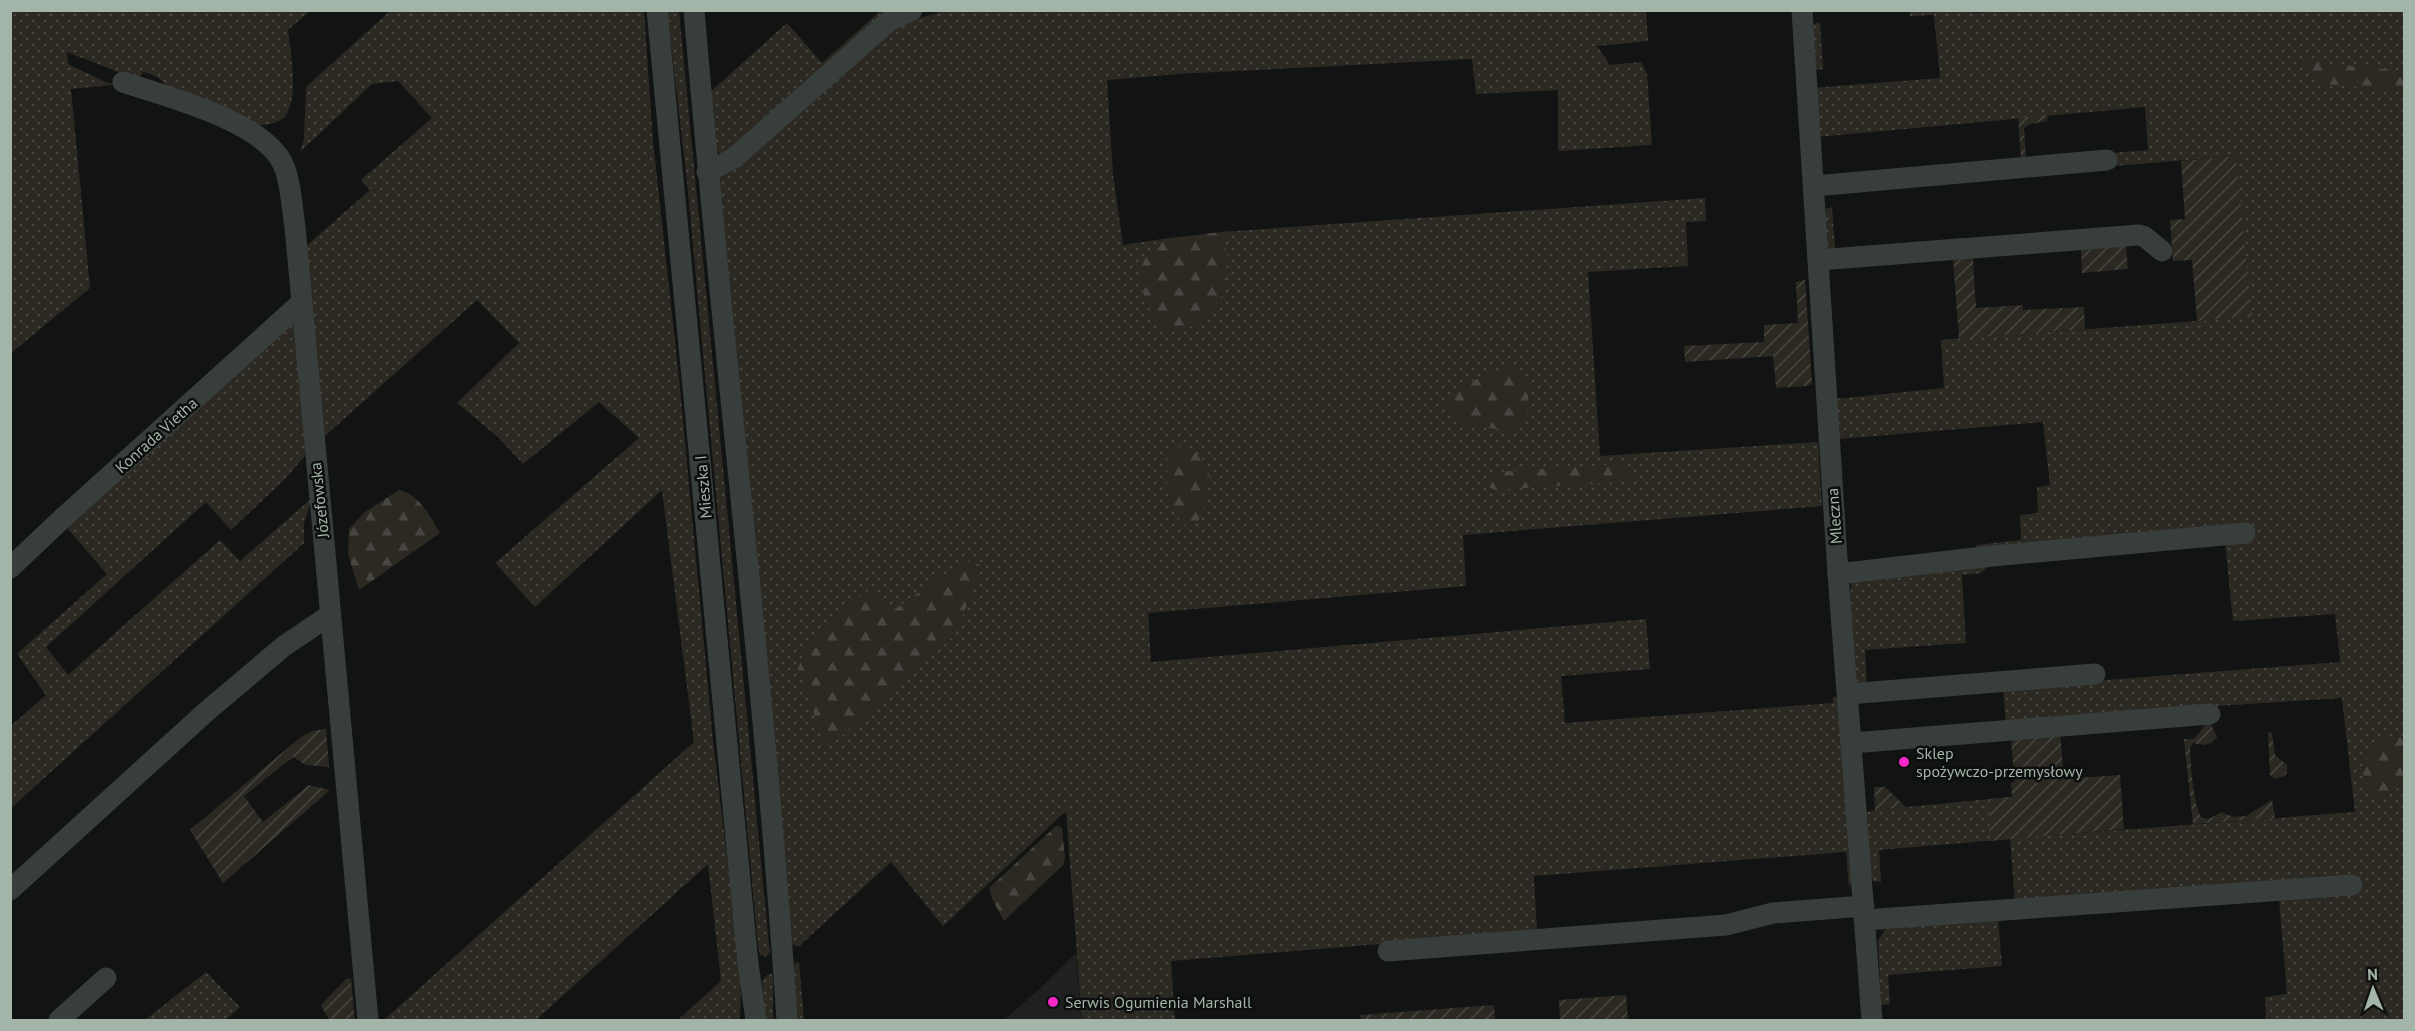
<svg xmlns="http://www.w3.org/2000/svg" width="2415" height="1031" font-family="'PT Sans',sans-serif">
  <defs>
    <pattern id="grass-dots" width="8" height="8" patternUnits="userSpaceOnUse" patternTransform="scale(1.5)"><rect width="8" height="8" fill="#2c2923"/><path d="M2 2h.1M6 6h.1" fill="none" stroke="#474640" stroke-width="1.8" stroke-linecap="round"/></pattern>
    <pattern id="forest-firs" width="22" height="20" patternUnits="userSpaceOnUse" patternTransform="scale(1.5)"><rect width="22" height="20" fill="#2c2923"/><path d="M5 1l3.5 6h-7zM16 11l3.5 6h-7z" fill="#474640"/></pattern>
    <pattern id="garden-furrows" width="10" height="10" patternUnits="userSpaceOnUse" patternTransform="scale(1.5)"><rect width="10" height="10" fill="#2c2923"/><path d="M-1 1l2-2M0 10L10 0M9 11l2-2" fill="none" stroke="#474640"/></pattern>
  </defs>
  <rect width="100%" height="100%" fill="#121413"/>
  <!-- built -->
  <polygon fill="#1e2120" points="1076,953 1082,1020 1004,1020 1046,983"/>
  <!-- grass -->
  <g fill="url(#grass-dots)">
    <polygon points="1972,10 1973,13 2008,10 2404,11 2404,737 2392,736 2385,797 2404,783 2404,1020 2266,1020 2265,997 2287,994 2279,899 2015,901 2010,839 1879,850 1881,882 1873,881 1870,875 1867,812 1875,810 2012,797 2017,838 2355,812 2342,698 2216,706 2006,727 2003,688 2340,662 2335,614 2233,621 2225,542 1990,564 1981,573 1962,575 1966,643 1865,650 1867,688 1858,684 1855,678 1850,596 1854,564 1977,552 1976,545 2021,540 2020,515 2038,513 2037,487 2050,485 2043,422 1838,439 1835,399 1944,388 1941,340 2251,317 2236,156 2113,166 2112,153 2148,150 2145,107 1817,137 1813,88 1940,78 1934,15 1910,16 1910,11"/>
    <path d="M10,11H310L288,30C290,51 301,104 282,119C274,125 263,125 254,125L167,88C162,78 153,74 143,72L138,80L67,52L68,64L105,82L120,85L128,90L112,85L71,89L90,288L11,353Z"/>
    <polygon points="390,11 644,11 653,141 679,378 713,740 741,976 740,1020 678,1020 721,981 708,864 536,1020 384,1020 694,742 662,490 535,607 495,563 639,438 599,402 523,464 498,437 457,403 519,343 477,300 316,444 305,247 370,190 361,180 432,118 398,81 372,84 300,152 304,139 306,87"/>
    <polygon points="667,11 679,11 769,945 770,952 766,957 760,954 758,946 687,181"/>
    <polygon points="880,11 886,17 725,153 719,153 716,150 709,93 787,23 822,63"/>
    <path d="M944,11H1646L1648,41L1597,46L1610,65L1641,62L1647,74L1652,145L1558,151V90L1476,94L1472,59L1177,74L1107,80L1113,175L1123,245L1162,239L1159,242L1222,237L1221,232L1705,198L1706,221L1686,222L1688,266L1588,272L1600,456L1818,442L1822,506L1463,535L1466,586L1148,613L1151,662L1646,619L1650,669L1561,676L1565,723L1833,703V697H1838L1853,877L1849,888L1846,852L1534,876L1537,931L1171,961L1175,1020H1082L1066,811L943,926L891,862L798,947L792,944C766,689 746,433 719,177L899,24Z"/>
    <polygon points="1820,22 1823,69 1813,70 1812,25"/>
    <polygon points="1832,207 1835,248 1963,238 1963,242 1827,251 1823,213 1825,209"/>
    <polygon points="292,323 296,325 304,400 305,456 284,480 231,530 206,502 46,647 68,675 220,540 240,561 312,498 304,523 304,543 11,808 10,727 46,695 17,654 107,574 68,529 68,525"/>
    <polygon points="1998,920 2002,966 1888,975 1890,1004 1881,1005 1878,940 1886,929"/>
    <polygon points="799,962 804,1020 794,1020 794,965"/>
    <polygon points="206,972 240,1007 225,1020 145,1020"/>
    <polygon points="768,974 772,974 773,979 773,1020 765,1020 762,981"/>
  </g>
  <!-- forest -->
  <g fill="url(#forest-firs)">
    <polygon points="2301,61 2404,71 2404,92 2318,83"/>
    <path d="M1221,232L1228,258L1222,296L1202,321L1182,331L1160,328C1149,308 1132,280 1146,257C1149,250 1157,244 1162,239Z"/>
    <polygon points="1508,366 1520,369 1529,380 1527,420 1517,432 1469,425 1441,407 1461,386"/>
    <path d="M1175,446C1222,455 1211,488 1198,522L1187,527L1176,516L1167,486V458Z"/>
    <polygon points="1621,464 1629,468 1632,478 1618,482 1495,490 1485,485 1487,475 1496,472"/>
    <path d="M399,490C420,495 429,515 440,533L359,590L348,554L349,529L365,512Z"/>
    <polygon points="972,559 982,567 955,635 837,740 826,747 798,669 807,642 869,590 894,610 940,577"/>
    <polygon points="2392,736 2404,737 2404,783 2385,797 2370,794 2362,770 2373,743"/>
    <polygon points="1057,825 1062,828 1065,859 1063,865 1004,921 992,899 989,888"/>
  </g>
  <!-- garden -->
  <g fill="url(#garden-furrows)">
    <polygon points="2048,115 2047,121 2030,124 2024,128 2026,160 2021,161 2018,118"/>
    <polygon points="2236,156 2252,317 2197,321 2192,260 2173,261 2170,220 2185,219 2181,161"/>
    <polygon points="2126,246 2128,269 2082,273 2081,250"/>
    <polygon points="1973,258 1976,308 2023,305 2023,310 2084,307 2085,329 1959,339 1953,260"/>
    <polygon points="1805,280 1812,384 1807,386 1776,388 1773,356 1685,362 1684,346 1764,342 1764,325 1798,323 1796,282"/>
    <path d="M2209,720L2217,737L2211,743L2204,745L2193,743L2190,748C2190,759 2194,815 2203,818C2209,821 2216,815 2221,812L2234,817L2246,816L2272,800L2275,818L2193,824L2184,739H2194Z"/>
    <polygon points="326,729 329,767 306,765 293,757 244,796 263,822 309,785 330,790 223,883 190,830 301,737 312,731"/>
    <polygon points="2268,732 2272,733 2275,755 2287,765 2287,773 2284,776 2274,779 2270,775"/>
    <polygon points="2060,733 2064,779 2120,775 2124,829 1990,841 1988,799 2012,797 2011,783 2015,782 2011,743 2016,736"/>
    <polygon points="1874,787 1885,787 1906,807 1875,810"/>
    <polygon points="347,978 351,979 355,1020 329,1020 321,1005"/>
    <polygon points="1626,995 1628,1020 1560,1020 1559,1000"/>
    <polygon points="1494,1005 1495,1020 1361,1020 1360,1015"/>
  </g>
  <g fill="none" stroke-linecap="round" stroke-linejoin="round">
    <!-- minor -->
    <g stroke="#373e3b" stroke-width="21">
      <polyline points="657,10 748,964 756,1020"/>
      <path d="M694,10C722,347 765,683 787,1020"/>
      <polyline points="1802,10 1838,574 1872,1020"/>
      <path d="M123,82C167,97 262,120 283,164C291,182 292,208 295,227L368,1020"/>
      <polyline points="707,172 734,158 889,21 912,10"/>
      <polyline points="1814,186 2107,160"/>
      <polyline points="1819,260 2139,235 2145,237 2162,251"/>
      <polyline points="10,568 65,516 302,302"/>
      <polyline points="1838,574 1992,556 2245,533"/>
      <polyline points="1848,694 2095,674"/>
      <polyline points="1852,743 2210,714"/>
      <polyline points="10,890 207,711 284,646 330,615"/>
      <polyline points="1865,920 2352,885"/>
      <polyline points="1388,951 1726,925 1773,913 1864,906"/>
      <polyline points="59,1020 106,978"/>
    </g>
  </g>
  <!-- markers -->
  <g fill="#f827ca" stroke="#0d0f0e" stroke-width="2">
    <circle cx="1904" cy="762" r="6"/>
    <circle cx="1053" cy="1002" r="6"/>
  </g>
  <g text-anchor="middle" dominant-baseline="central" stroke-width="5" stroke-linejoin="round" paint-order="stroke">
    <!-- street labels -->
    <g font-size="16" fill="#a3b5a8" stroke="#0d0f0e">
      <text transform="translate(156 435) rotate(-42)">Konrada Vietha</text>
      <text transform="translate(703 487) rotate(-95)">Mieszka I</text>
      <text transform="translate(319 500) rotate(-96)">Józefowska</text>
      <text transform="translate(1834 516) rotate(-94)">Mleczna</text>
    </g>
    <!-- poi labels -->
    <g font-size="16" fill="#a3b5a8" stroke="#0d0f0e" text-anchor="start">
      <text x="1916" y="753">Sklep<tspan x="1916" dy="18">spożywczo-przemysłowy</tspan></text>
      <text x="1065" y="1002">Serwis Ogumienia Marshall</text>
    </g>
  </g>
  <!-- border -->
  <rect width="2415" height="1031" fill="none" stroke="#a3b5a8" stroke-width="24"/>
  <!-- north arrow -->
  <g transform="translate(2373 989) rotate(358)" stroke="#0d0f0e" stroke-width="4.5" paint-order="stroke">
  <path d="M0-4.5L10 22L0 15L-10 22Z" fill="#a3b5a8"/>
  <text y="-9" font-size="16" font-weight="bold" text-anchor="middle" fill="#a3b5a8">N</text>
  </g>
</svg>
